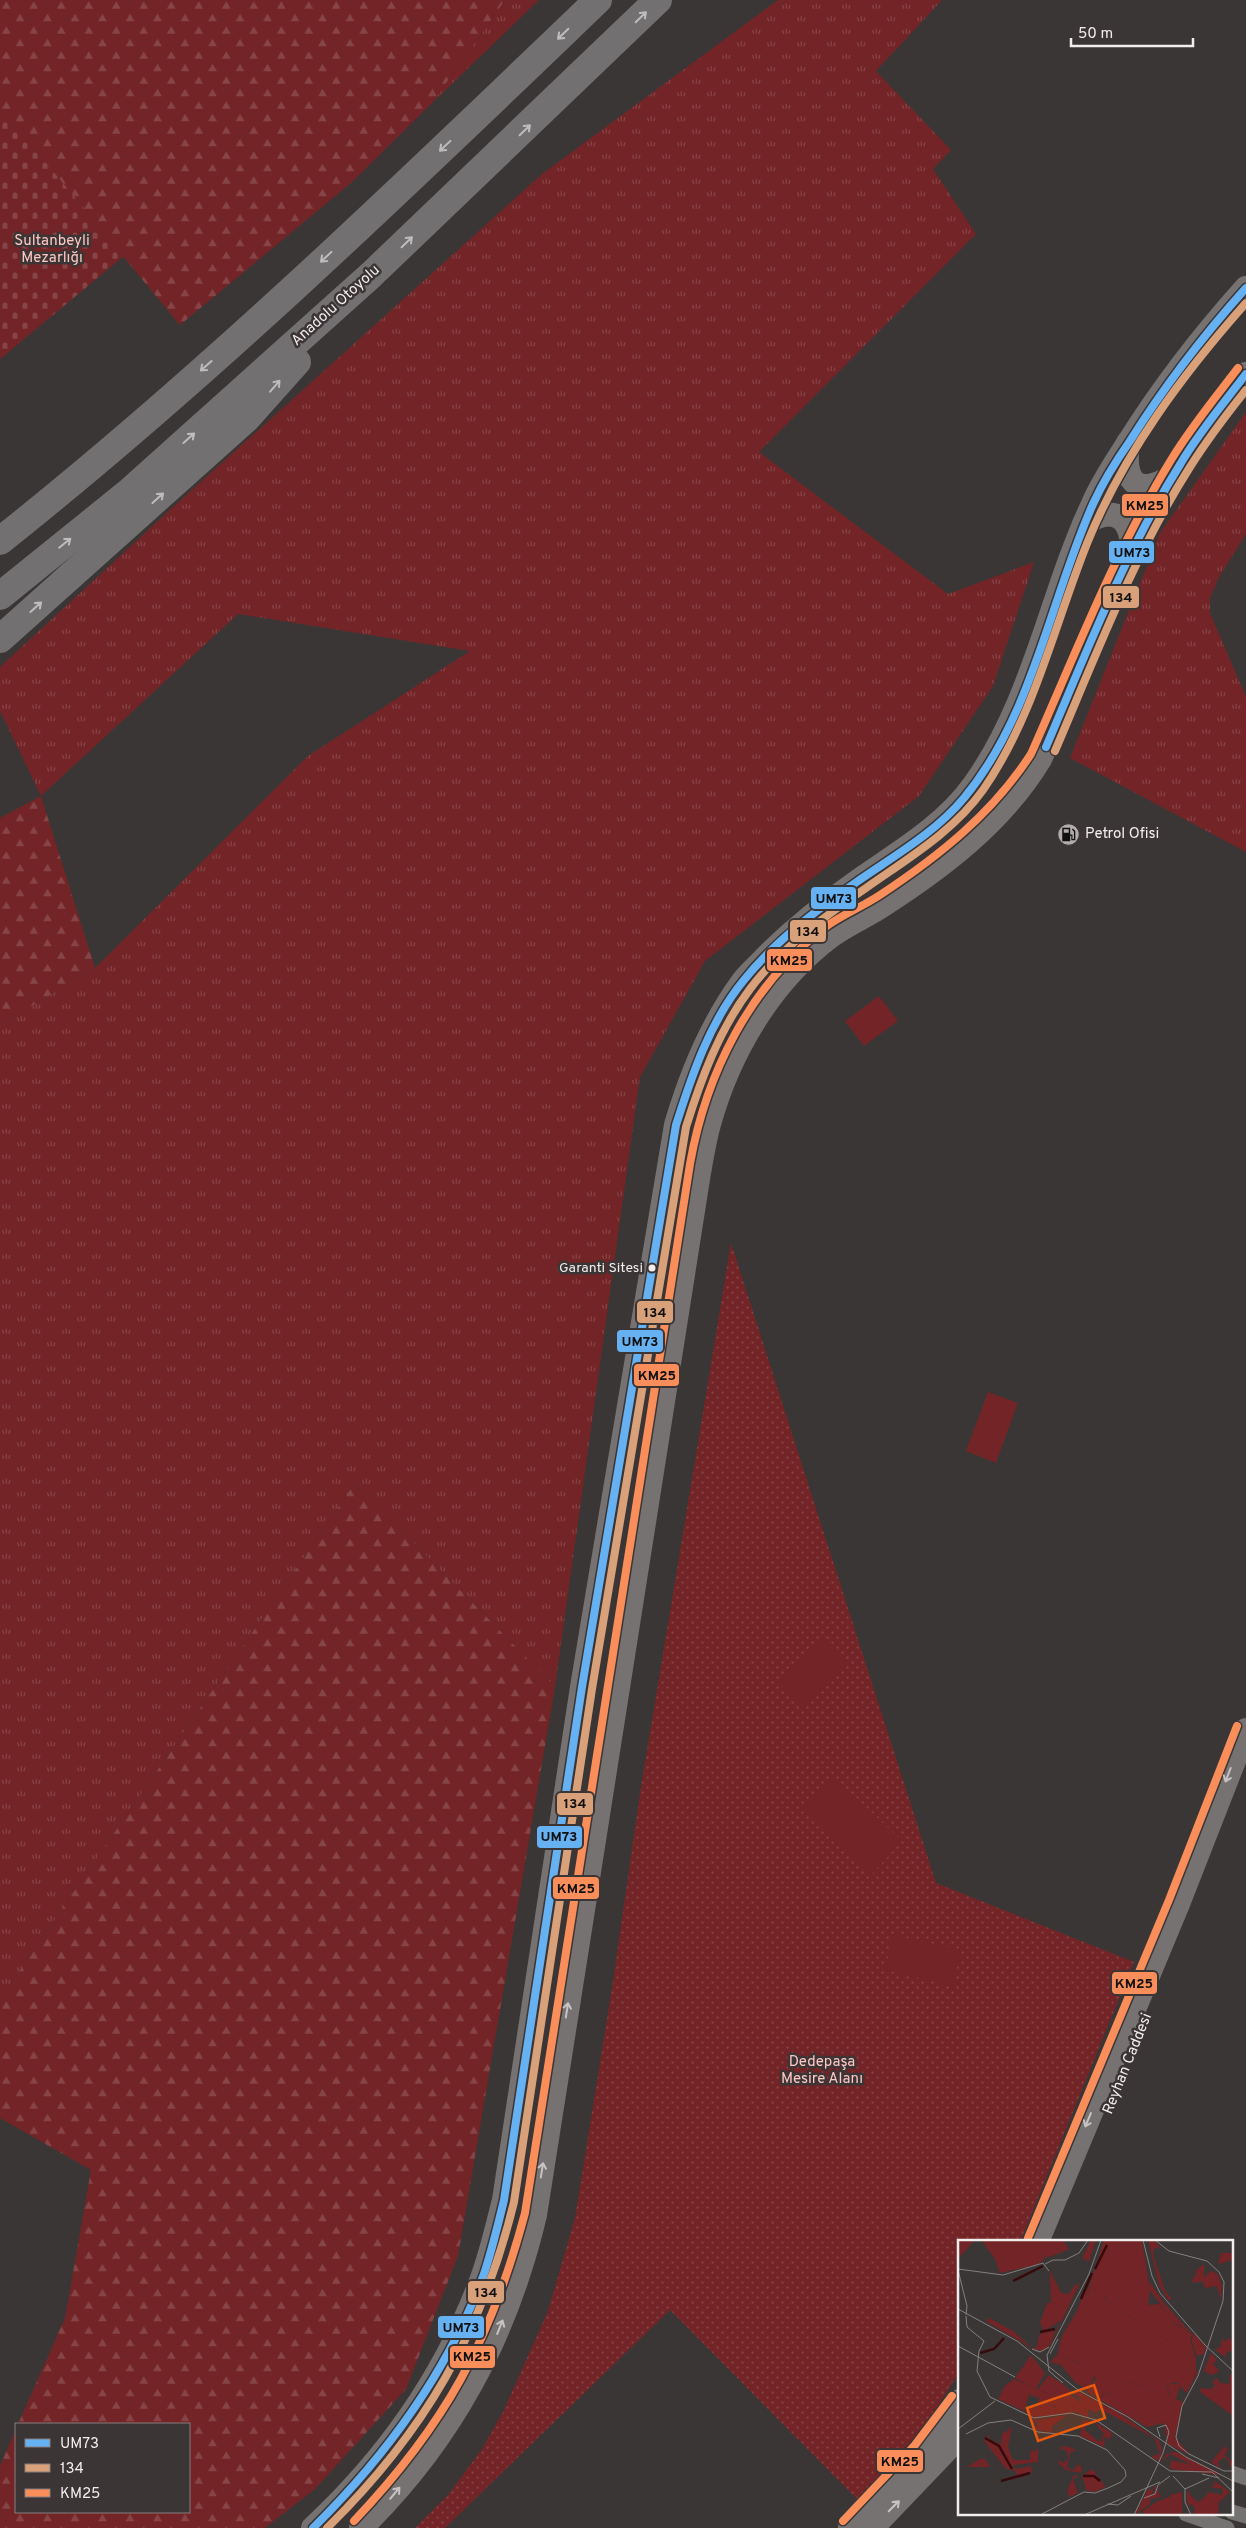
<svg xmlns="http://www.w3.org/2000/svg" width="1246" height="2528" font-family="Overpass,sans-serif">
  <defs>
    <pattern id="grass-tufts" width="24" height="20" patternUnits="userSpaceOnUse" patternTransform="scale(1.25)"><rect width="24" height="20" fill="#722426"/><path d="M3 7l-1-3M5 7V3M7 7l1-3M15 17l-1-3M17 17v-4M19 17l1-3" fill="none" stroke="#874446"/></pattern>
    <pattern id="forest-firs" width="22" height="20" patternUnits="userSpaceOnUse" patternTransform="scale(1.25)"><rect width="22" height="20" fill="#722426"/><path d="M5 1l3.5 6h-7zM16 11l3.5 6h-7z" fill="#874446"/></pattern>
    <pattern id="cemetery-stones" width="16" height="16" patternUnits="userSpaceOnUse" patternTransform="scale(1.25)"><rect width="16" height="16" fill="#722426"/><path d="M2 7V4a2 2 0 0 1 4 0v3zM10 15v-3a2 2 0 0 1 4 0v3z" fill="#874446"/></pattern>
    <pattern id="park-dots" width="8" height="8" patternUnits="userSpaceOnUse" patternTransform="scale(1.25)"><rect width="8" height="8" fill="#722426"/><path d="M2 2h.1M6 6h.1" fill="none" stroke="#874446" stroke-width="1.8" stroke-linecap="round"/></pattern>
  </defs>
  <rect width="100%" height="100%" fill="#3b3636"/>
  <!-- grass -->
  <g fill="url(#grass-tufts)">
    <polygon points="505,0 539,0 432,103"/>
    <polygon points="778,0 942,0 876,71 951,150 933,169 976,234 759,452 948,594 1034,562 993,686 919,796 705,961 640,1077 555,1687 355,1483 0,1999 0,1025 95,968 308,756 470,651 238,614 41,796 0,711 0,667 173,507 542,174"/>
    <polygon points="1246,412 1246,534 1219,577 1210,598 1210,613 1246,697 1246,852 1070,758 1160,533"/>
  </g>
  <!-- forest -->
  <g fill="url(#forest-firs)">
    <polygon points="0,0 505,0 432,103 351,183 180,325 0,108"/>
    <polygon points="41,796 95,968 0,1025 0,818"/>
    <polygon points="355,1483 555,1687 458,2256 406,2389 315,2489 265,2528 0,2528 0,2466 16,2429 16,2512 189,2512 189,2424 18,2424 65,2318 91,2170 0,2118 0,1999"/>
  </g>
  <!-- cemetery -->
  <polygon fill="url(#cemetery-stones)" points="0,108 124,256 0,359"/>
  <!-- park -->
  <polygon fill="url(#park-dots)" points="731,1243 936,1883 1134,1962 1020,2242 960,2242 960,2371 926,2424 862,2504 670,2310 445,2528 415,2528 448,2495 482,2449 503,2412 548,2311 575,2218 612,1988 640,1793"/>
  <!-- pitch -->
  <g fill="#722426">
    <polygon points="879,996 898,1021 864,1046 845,1021"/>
    <polygon points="988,1392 1018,1403 996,1463 966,1451"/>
    <polygon points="823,1637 848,1661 803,1708 778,1684"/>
    <polygon points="833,1776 902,1841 871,1875 801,1810"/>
    <polygon points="893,1935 961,1950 953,1986 885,1970"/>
  </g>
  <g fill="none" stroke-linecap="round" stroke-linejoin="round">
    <!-- street -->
    <g stroke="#757272" stroke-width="15">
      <polyline points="1232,2473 1246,2478"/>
      <polyline points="1232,2512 1246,2516"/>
      <polyline points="1186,2514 1227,2528"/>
    </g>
    <!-- primary -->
    <g stroke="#767272" stroke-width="24">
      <path d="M1128,443C1122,485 1139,498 1176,474"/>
      <path d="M1084,524C1117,502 1134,521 1132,555"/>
      <polyline points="1037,2242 1178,1904 1246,1730"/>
      <path d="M313,2528C388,2458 445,2377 481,2281C491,2255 497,2227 504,2200L582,1687L676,1125C691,1074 710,1027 741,984C748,974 758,966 766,957C794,929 825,904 858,881C898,853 945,826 974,785C1034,701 1050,596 1093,504C1102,483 1115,464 1127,445C1162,389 1202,337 1246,288"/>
      <path d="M361,2528C451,2440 506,2337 535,2215L698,1179C701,1161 704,1142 709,1124C729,1052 770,982 831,936C846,925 864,917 880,907C941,868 1002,822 1040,759C1090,647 1134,526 1206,425C1219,408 1233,391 1246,374"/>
      <path d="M850,2528C887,2488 931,2449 960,2401"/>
      <polyline points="872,2528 960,2436"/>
    </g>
    <!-- highway -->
    <g stroke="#727070" stroke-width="28">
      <path d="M0,541C210,374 404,186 598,0"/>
      <polyline points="0,596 129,492 371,275 658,0"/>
      <polyline points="0,639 247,418 297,362"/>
    </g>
    <defs>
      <g id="bus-1">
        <path d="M1046,747C1087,651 1125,552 1181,463C1200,431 1224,403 1246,374"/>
        <path d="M313,2528C387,2455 448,2372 484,2274C492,2250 498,2225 504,2200L582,1687L676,1125C692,1075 710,1021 744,980C775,941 818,909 858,881C894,856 935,833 964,798C1033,715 1050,600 1093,504C1103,482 1116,461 1130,441C1164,387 1203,336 1246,288"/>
      </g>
      <g id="bus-2">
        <path d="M1055,751C1096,655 1134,555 1190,467C1207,440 1226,415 1246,390"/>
        <path d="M327,2528C424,2433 482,2333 514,2202L592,1689L686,1127C701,1079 719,1030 750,989C780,949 825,916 866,888C907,859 953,832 983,790C1035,715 1054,625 1088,541C1124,453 1183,374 1246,303"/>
      </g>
      <g id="bus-3">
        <polyline points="1028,2238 1169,1900 1237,1726"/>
        <path d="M354,2521C445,2425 491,2341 525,2213L690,1164C706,1073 750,986 824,928C841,915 862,907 880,895C939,856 992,814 1031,754C1075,655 1114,553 1171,460C1191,427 1215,398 1238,368"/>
        <polyline points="843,2521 915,2445 952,2396"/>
      </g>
    </defs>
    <!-- bus-1 casing -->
    <use href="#bus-1" stroke="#3c3535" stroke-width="11"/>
    <!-- bus-2 casing -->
    <use href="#bus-2" stroke="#3c3535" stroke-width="11"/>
    <!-- bus-3 casing -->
    <use href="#bus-3" stroke="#3c3535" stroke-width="11"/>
    <!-- bus-1 -->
    <use href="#bus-1" stroke="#66b1f2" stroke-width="8"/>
    <!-- bus-2 -->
    <use href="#bus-2" stroke="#d9a179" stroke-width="8"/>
    <!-- bus-3 -->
    <use href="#bus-3" stroke="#fa8e5a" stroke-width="8"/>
  </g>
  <!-- one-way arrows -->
  <defs><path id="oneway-shaft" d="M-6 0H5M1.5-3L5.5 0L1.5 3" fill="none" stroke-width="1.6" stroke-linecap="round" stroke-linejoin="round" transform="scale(1.25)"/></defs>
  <g stroke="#bfbcbb">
    <use href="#oneway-shaft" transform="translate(641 17) rotate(-44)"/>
    <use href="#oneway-shaft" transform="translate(563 34) rotate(136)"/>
    <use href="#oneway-shaft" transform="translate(525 130) rotate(-44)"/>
    <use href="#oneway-shaft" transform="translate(445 146) rotate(137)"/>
    <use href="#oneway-shaft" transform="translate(407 242) rotate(-44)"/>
    <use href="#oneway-shaft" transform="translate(326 257) rotate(137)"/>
    <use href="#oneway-shaft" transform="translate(206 366) rotate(139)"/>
    <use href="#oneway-shaft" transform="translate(275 386) rotate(-49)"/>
    <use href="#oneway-shaft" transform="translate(189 438) rotate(-42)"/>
    <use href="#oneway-shaft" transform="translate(158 498) rotate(-42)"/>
    <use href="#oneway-shaft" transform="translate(65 543) rotate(-39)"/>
    <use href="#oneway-shaft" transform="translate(36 607) rotate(-42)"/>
  </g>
  <g stroke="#c7c3c2">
    <use href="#oneway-shaft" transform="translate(1228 1775) rotate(111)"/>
    <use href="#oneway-shaft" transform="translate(567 2010) rotate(-81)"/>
    <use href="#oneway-shaft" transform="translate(1088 2120) rotate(113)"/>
    <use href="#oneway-shaft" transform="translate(542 2170) rotate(-81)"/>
    <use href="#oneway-shaft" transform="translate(500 2327) rotate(-68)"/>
    <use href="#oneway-shaft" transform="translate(395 2493) rotate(-50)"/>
    <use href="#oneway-shaft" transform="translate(894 2506) rotate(-45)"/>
  </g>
  <!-- icons -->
  <defs>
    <symbol id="fuel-disc" viewBox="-11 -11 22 22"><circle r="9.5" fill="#b2aead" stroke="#3c3535"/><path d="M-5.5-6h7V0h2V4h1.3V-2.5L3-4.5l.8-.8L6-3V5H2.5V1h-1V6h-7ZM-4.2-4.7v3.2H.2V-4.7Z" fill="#111"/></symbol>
  </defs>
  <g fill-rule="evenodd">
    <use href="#fuel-disc" x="1056" y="822" width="25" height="25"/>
  </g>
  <!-- markers -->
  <circle fill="#f2eeed" stroke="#3c3535" stroke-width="2" cx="652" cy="1268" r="4.5"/>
  <g text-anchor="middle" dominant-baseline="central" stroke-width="5" stroke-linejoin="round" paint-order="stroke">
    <!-- bus labels -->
    <g font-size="14" fill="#f2eeed" stroke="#3c3535" text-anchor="end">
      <text x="643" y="1268">Garanti Sitesi</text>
    </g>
    <!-- park labels -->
    <g font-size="15" fill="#fdc7c3" stroke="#3c3535">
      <text x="52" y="241">Sultanbeyli<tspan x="52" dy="17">Mezarlığı</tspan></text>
      <text x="822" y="2062">Dedepaşa<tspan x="822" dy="17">Mesire Alanı</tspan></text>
    </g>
    <!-- street labels -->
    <g font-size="15" fill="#f2eeed" stroke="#3c3535">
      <text transform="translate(336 306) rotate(-42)">Anadolu Otoyolu</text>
      <text transform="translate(1128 2064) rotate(-68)">Reyhan Caddesi</text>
    </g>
    <!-- poi labels -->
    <g font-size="15" fill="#f2eeed" stroke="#3c3535" text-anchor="start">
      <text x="1085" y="834">Petrol Ofisi</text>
    </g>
  </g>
  <!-- overview -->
  <g transform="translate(958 2240)">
    <rect width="275" height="275" fill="#3b3636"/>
    <path d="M92,0H105L111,9L102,13ZM190,0H196L202,7L196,9L195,14L207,51L214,59L210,60L201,45ZM191,41L206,63L234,94L214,81L192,50ZM135,45L151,63L238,119V132L241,130L233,146L238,134L131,66L127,56ZM114,61L93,103L90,108L84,111L75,109L28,81L31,78L55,91L75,109L79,106L85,109L90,106ZM236,93L248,108L246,114L239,116L233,100ZM56,139L94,155L103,148L122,162L121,157L115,153L117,150L160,172L201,201L204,210L201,221L193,217L202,213L196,198L142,169L138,173L130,169V177L117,172L96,175L99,167L80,162L81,158L72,155L74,152L71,155L66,171L40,159L47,146ZM171,141L208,156H213L208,144H223L218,159L225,162L217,197L232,215L210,204L206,183L189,187L137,157L142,158L151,151L155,156ZM125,180L137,182L154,193L151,200L148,197L142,201L147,200L146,207L122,196ZM130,182L137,183L146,194L141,202L126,189ZM54,187L50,207L55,220H72V212L80,209V222L55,225L56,229L73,226L74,232L58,239L59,235L56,230L48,229L26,201L30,195L32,200L43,204L44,194ZM109,206L118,210L112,213L109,228L116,230L119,225L123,226L124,233L108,230L101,224L100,220L105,223L110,219L109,211L100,208ZM216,212H218L264,235L212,229L213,220L234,225L212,214L203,222L208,214ZM22,219H27L32,227H9ZM116,235L121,236L115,239L120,253L112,257L109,251ZM257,241L272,252L261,262L260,275H234L238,269L234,264L230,266L229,249L236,260L242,262L251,252L264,255L265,249L248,247H255ZM202,243L198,247L203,257L192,259V264L177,275L190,249L196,250L194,254H196L198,250L195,248ZM224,252V275H186L185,271L198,262Z" fill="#722426" fill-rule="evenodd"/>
    <path d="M0,0H17L0,19ZM23,0H92L102,13L88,18L86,15V20L78,25L42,33L37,19ZM133,0H138L131,22L124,18ZM146,0H184L192,50L190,65L201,64L217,84L234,94L232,100L238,119L151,63L147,57L145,59L135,46L127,55L131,65L238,134L229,153L218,142L208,145L213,158L171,141L155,156L151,151L140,158L129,152L138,138L124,124L99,115L104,96L119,71L127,50H130ZM263,13H275V20L260,24ZM246,24V37L253,31L260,34L264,47L263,60L259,46L247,48L244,41L235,43L234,40L239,33L234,32L242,30L239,29ZM92,30L103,53L111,54L116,46L122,43L104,80L86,91L82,83L89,63H93ZM92,90L96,91L95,96L90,106L84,110L79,106L81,95ZM264,98L266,102L271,98L275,102V111L269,112L267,117L257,110L262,107ZM253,113L259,120L255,124L261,131L254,135L246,131ZM272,134L275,136L274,175L242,152L243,148L254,149L257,145L254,142L259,138L262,143L271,144ZM91,135L106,145L115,153L111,156L103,148L94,155L80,149ZM80,162L100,168L96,175L76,177L67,172L69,167H79ZM267,206L270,209L266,215L275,222V226L272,227L271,221L265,217L260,222L262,228L253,222ZM224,252L222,263L223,272L211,262L215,260L212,255ZM229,252L240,262L251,256L248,275H237L236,264L229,263Z" fill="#722426"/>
    <path d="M99,115L139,130L130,150L117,142L103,125L92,122Z" fill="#722426"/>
    <path d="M73,115L87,133L78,149L57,138ZM109,175L94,186V192L77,190L80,183L69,177L79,180Z" fill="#722426"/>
    <path d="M134,229L148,247L136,252L128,250L124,236Z" fill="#722426"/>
    <path fill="none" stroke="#360a0b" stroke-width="2.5" d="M137,29L149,5M55,41L85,26M123,59L134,33M82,92L97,89M22,113L36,109L46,98M27,198L41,206L54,229M125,236H136L142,241M43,241L72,233"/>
    <path fill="none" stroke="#84807f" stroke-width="1" d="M185,0L194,36L202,53L247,105L275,131M197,0L211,11L249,21L261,32L266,42L265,61L240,136L224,166L218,197L221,206L231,214L266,231H275M87,24L95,20H107L121,13L130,0M0,29L45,35L85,23L91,31M0,30L9,66L8,75M0,69L59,101L120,150L170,177L228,217L275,241M8,76L9,87L26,101L21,111L19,131L32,157L76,178L113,173L138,180L212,231L254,232L275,252M0,106L57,137M74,109L82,112L91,107M92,114L100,99M105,143L91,131L89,115L131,34L143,0M0,189L37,161M8,194L30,183L53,180L80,192L120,196L149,210L167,230L168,236L163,242L150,248M244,234L261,238M215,236L227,249L251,238M227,248V262L233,275M186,258L197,254L200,245L212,236M149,264L160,265L173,256M84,274L126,252L137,253L150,248M126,275L202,242M176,275L205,213L211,192L208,185L199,188L202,197"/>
    <path fill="#e8590c" fill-opacity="0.15" stroke="#e8590c" stroke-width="2.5" d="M136,145L147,178L80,201L69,168Z"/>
    <rect width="275" height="275" fill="none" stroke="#f2eeed" stroke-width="2.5"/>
  </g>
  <g stroke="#3c3535" stroke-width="2">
    <rect x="1121" y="493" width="48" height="24" rx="5" fill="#fa8e5a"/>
    <rect x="1108" y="540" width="47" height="24" rx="5" fill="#66b1f2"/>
    <rect x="1102" y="585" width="38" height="24" rx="5" fill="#d9a179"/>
    <rect x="810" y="886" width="47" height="24" rx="5" fill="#66b1f2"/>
    <rect x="789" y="919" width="38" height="24" rx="5" fill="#d9a179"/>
    <rect x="766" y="948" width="47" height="24" rx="5" fill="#fa8e5a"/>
    <rect x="636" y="1300" width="38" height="24" rx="5" fill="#d9a179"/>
    <rect x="616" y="1329" width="48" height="24" rx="5" fill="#66b1f2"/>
    <rect x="633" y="1363" width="47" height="24" rx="5" fill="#fa8e5a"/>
    <rect x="556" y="1792" width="38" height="24" rx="5" fill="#d9a179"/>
    <rect x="536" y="1825" width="47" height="24" rx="5" fill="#66b1f2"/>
    <rect x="552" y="1876" width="48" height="24" rx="5" fill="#fa8e5a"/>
    <rect x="1111" y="1971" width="47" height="24" rx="5" fill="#fa8e5a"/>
    <rect x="467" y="2280" width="38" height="24" rx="5" fill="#d9a179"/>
    <rect x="437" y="2315" width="48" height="24" rx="5" fill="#66b1f2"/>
    <rect x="449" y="2345" width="47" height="24" rx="5" fill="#fa8e5a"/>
    <rect x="876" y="2449" width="48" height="24" rx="5" fill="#fa8e5a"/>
  </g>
  <g font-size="14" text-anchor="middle" font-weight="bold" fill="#111">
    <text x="1145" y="510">KM25</text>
    <text x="1132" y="557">UM73</text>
    <text x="1121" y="602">134</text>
    <text x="834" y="903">UM73</text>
    <text x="808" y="936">134</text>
    <text x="789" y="965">KM25</text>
    <text x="655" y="1317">134</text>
    <text x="640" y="1346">UM73</text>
    <text x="657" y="1380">KM25</text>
    <text x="575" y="1808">134</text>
    <text x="559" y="1841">UM73</text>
    <text x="576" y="1893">KM25</text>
    <text x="1134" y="1988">KM25</text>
    <text x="486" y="2297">134</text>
    <text x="461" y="2332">UM73</text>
    <text x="472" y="2361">KM25</text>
    <text x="900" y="2466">KM25</text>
  </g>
  <!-- legend -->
  <rect x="15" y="2423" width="175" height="90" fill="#3c3535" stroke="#857f7f"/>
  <rect x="25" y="2439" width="25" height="8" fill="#66b1f2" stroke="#857f7f"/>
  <text x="60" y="2448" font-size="15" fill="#f2eeed">UM73</text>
  <rect x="25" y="2464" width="25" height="8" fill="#d9a179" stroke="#857f7f"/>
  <text x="60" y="2473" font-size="15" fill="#f2eeed">134</text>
  <rect x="25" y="2489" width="25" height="8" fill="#fa8e5a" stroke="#857f7f"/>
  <text x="60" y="2498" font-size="15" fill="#f2eeed">KM25</text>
  <!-- scale -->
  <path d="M1071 38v8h122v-8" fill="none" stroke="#f2eeed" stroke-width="2.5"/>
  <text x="1078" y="38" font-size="15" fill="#f2eeed" stroke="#3c3535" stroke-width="4" paint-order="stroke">50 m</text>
</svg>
